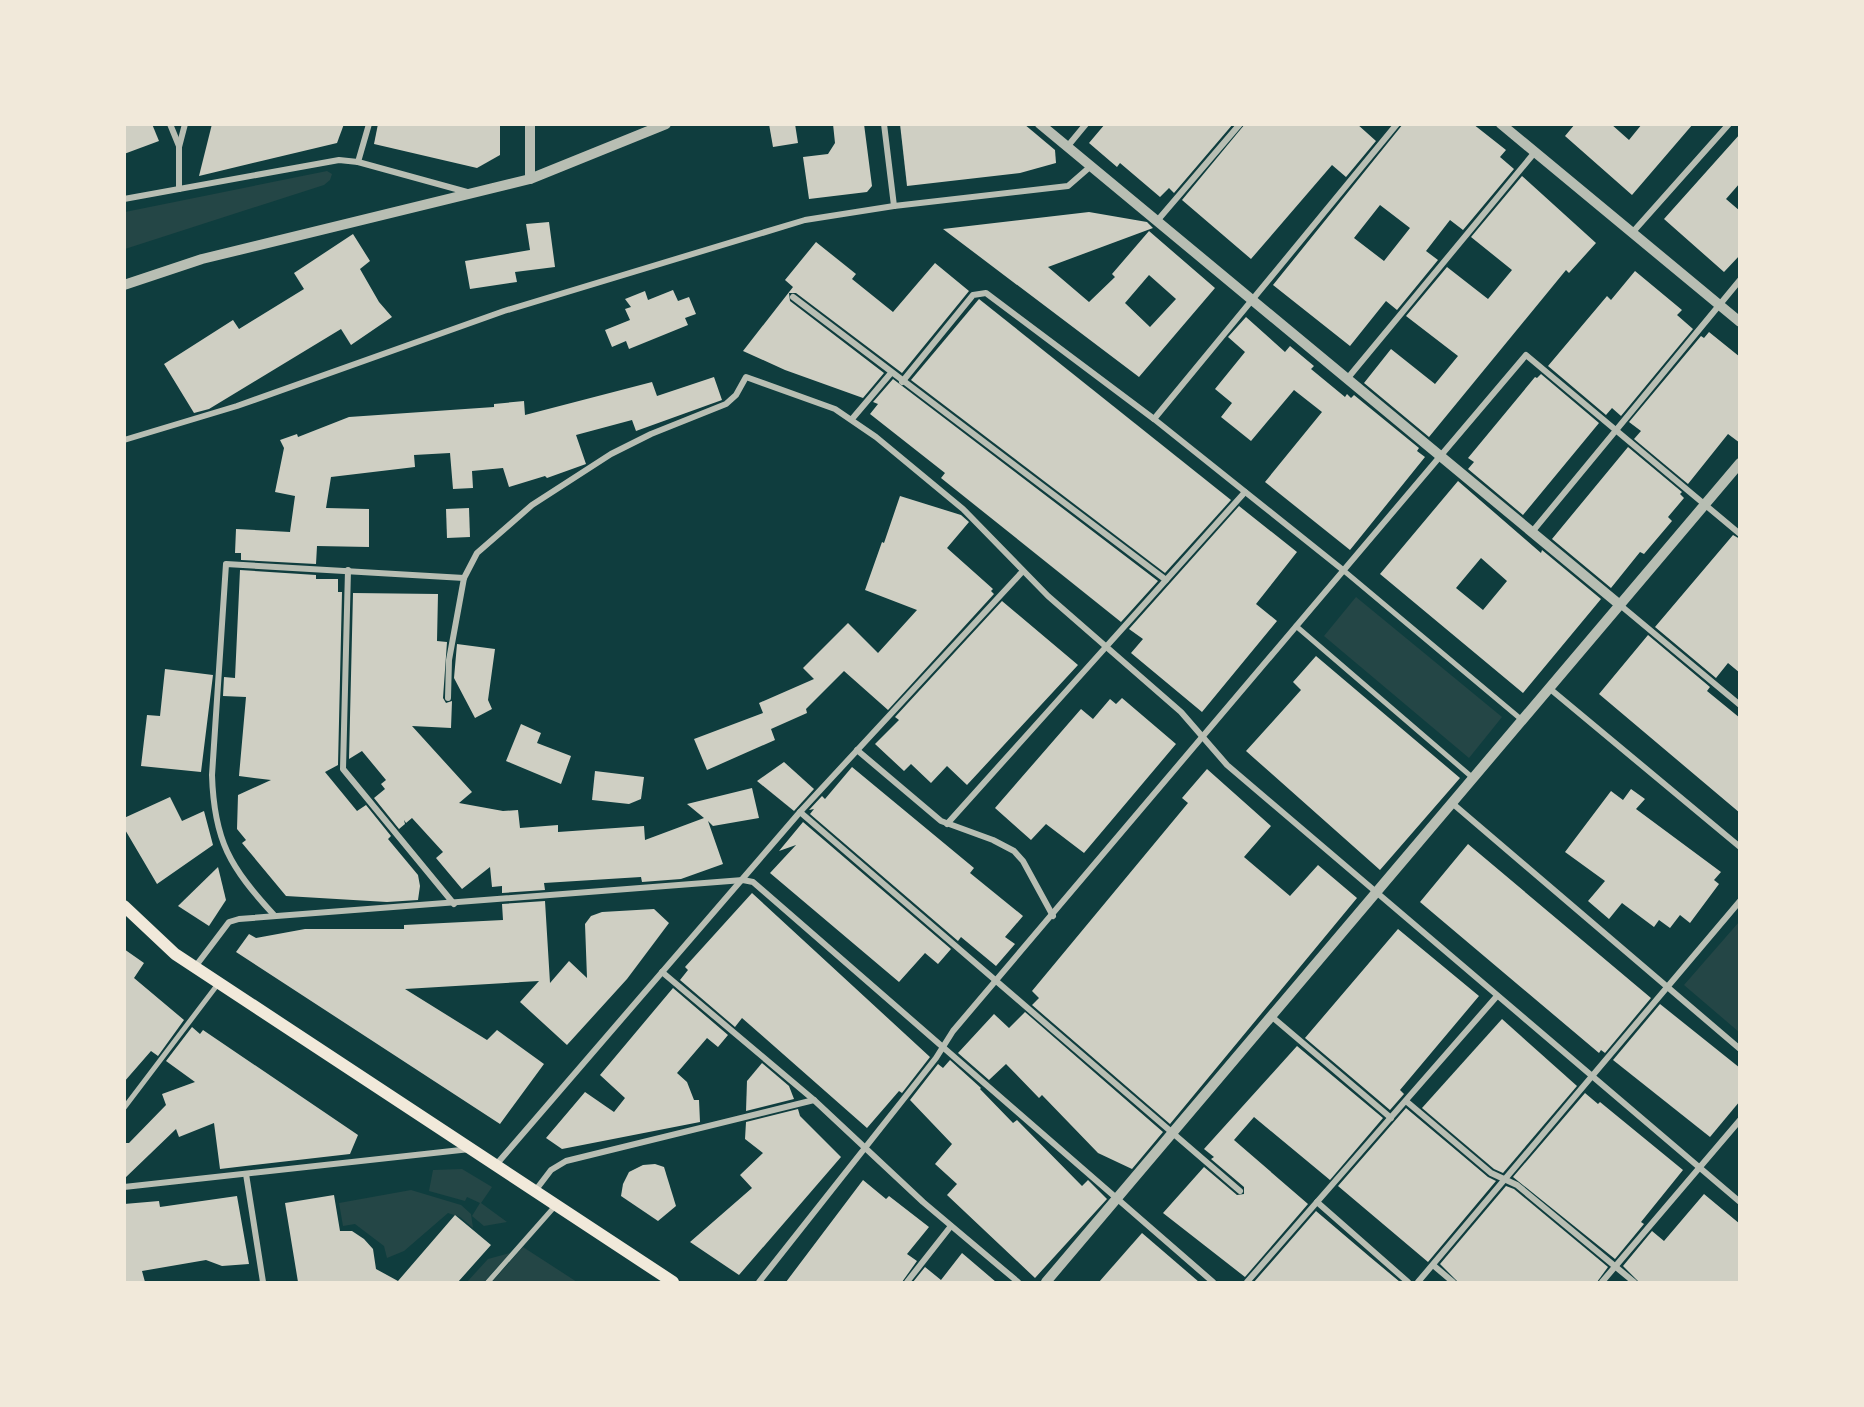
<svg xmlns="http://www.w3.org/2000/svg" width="1864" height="1407" font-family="Literata,serif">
  <rect width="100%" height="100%" fill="#0f3d3e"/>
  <!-- green -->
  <g fill="#244646">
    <polygon points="327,171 332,174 330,180 324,185 125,249 125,212"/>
    <polygon points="1356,597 1502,717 1469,758 1324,636"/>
    <polygon points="1739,922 1739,1032 1684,985"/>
    <polygon points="462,1169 492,1187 481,1203 507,1222 484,1226 472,1216 480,1203 467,1197 465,1201 429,1191 433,1170"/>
    <polygon points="411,1190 461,1205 471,1214 473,1228 460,1217 448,1213 404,1251 387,1258 384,1246 355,1224 343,1226 339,1203"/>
    <polygon points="523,1247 577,1282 492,1282"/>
    <polygon points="510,1253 484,1282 467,1282 488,1259"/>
  </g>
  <!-- building -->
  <g fill="#cfcfc3" fill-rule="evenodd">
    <polygon points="124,124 152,124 159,141 124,154"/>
    <polygon points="212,124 344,124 337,143 199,176"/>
    <polygon points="378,124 500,124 500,155 477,168 374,144"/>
    <polygon points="769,124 795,124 798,143 773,147"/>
    <polygon points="833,124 864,124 872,186 867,192 809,199 803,157 828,154 835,143"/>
    <polygon points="900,124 1024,124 1055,150 1056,163 1020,173 907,186"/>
    <polygon points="1105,124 1233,124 1174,193 1169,188 1160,197 1120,163 1117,167 1089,143"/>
    <polygon points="1245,124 1357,124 1376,141 1346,177 1332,165 1251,259 1182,200"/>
    <path d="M1403,124H1473L1506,150L1500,157L1514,169L1463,230L1450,220L1426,251L1438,260L1397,310L1386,301L1350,346L1273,285ZM1380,205L1410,228L1384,261L1354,238Z"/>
    <polygon points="1575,124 1611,124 1629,140 1642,124 1693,124 1632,195 1565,136"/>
    <polygon points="1740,134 1740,183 1726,199 1740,211 1740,255 1724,272 1664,219"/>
    <polygon points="1522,176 1596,243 1569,273 1566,270 1429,437 1364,383 1391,349 1435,384 1458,356 1406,316 1447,267 1488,299 1512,270 1471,237"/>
    <path d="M1089,212L1147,222L1153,228L1048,267L1089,302L1115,277L1112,274L1149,231L1215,288L1139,377L943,229ZM1149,275L1176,299L1150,327L1125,303Z"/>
    <polygon points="549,222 555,267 515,272 517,282 470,289 465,261 530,250 526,224"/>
    <polygon points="353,234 370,261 360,269 379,302 392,317 351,345 341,329 209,409 194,413 164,364 233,320 239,329 304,289 294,273"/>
    <polygon points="816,242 856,274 852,279 893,312 935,263 969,291 902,373 796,293 789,293 790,301 884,373 863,398 785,370 743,351 793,287 785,280"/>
    <polygon points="1635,271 1682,310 1677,315 1693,329 1621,416 1612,408 1606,415 1548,366 1607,296 1611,300"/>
    <polygon points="673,290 678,301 689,297 696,314 685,318 688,325 629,349 626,341 612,347 605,330 630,320 625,309 631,307 625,299 645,291 648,300"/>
    <polygon points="979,299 1231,500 1165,573 911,380"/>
    <polygon points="1246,317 1285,352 1290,346 1314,366 1311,369 1345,397 1347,394 1351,398 1354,395 1419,448 1417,451 1425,457 1350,550 1265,482 1322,412 1294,390 1251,441 1221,417 1232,403 1215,389 1245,352 1228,337"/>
    <polygon points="1709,332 1740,357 1740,443 1728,434 1688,484 1634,439 1641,431 1629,422 1701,336 1704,338"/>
    <polygon points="1541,374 1599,423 1523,515 1468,469 1474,462 1468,458 1535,377 1537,378"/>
    <polygon points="714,377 722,400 636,431 632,420 576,435 586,464 547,478 545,476 509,487 503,468 472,471 473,488 453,489 450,453 414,455 415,467 331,477 326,508 369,509 369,547 317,546 316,564 241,560 241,553 235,553 236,529 290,532 295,496 275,492 284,448 280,440 297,434 298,437 349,417 494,407 494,404 524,401 525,415 652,382 657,396"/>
    <polygon points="893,379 1158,581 1121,622 941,478 945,473 870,414 878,404 873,402"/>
    <polygon points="1628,447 1682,492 1680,494 1684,498 1668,517 1672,521 1644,554 1640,552 1611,588 1552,539"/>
    <path d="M1458,481L1541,553L1542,550L1601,599L1523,693L1380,574ZM1481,558L1507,581L1483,610L1456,588Z"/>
    <polygon points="900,496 961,515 969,522 947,548 993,589 991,591 994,594 888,710 844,671 806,709 807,713 771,729 775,740 707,770 694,739 763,713 759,703 814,679 803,668 848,623 878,653 917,610 865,590 882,542 884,543"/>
    <polygon points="1239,506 1297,552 1256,604 1277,621 1202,712 1131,653 1143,639 1129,629"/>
    <polygon points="469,508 470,537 447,538 446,509"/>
    <polygon points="1733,535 1740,539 1740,673 1728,663 1716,678 1655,627"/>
    <polygon points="240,570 316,575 316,579 338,579 338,592 342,592 338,765 325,772 357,811 366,805 391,836 388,839 418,875 420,886 418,900 387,902 286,896 242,843 246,840 237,829 238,795 271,780 239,776 246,697 223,696 224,677 235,678"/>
    <polygon points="353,593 438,594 437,641 447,642 443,698 446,703 452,701 451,728 412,726 472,792 459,803 503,811 518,810 520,828 558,825 558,832 644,826 645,840 704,818 687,804 752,788 759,818 713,826 708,821 723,864 681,879 642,882 641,877 544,883 545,890 502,893 502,886 492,887 490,867 462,889 436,858 443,852 412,818 406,823 404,820 405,824 399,829 374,798 385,789 381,784 386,780 362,751 349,759"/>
    <polygon points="1002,601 1078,665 967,785 947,766 931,783 911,764 904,771 875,744 899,720 895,717"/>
    <polygon points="1648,635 1710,687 1707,691 1740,718 1740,813 1599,694"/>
    <polygon points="457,644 495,649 488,700 492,709 475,718 454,678"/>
    <polygon points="1316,656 1460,778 1380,870 1246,751 1301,690 1293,682"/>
    <polygon points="165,669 213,675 201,772 141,766 147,715 160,716"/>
    <polygon points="1122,698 1176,744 1084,853 1046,824 1031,840 995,808 1081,709 1093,719 1110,699 1116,704"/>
    <polygon points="521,724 541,733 537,743 571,756 561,784 506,761"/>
    <polygon points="784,762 814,789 794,811 757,781"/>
    <polygon points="852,767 974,868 970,873 1023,916 1005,937 1015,944 996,966 961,937 958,941 810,814 814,809 809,810 822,796 825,799"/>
    <polygon points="1207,769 1271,826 1244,857 1290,896 1318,865 1357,898 1170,1124 1032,1005 1039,998 1032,991 1188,803 1182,798"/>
    <polygon points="595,771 644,777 641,799 629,804 592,800"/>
    <polygon points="1631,789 1645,799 1636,809 1721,872 1714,880 1719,884 1690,923 1680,915 1670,928 1659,920 1654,927 1622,903 1609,919 1588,901 1605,881 1565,852 1611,791 1623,800"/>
    <polygon points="170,797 182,821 204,811 213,845 157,884 124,828 124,818"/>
    <polygon points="803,822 951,949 938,964 925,953 899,982 770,873 796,845 779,851"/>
    <polygon points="1468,844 1651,998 1605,1053 1601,1050 1599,1053 1420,902"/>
    <polygon points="218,867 226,900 209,926 178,906"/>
    <polygon points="752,893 930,1057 902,1093 899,1091 867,1128 742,1018 735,1027 680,980 688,970 685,967"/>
    <polygon points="545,901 550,983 569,961 587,978 585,924 591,916 602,912 654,909 669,923 627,979 567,1045 520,1002 539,981 405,989 487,1040 497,1030 544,1064 500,1124 236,952 249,934 256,938 305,929 404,929 404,925 503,920 502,904"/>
    <polygon points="1398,929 1479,996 1400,1090 1404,1094 1390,1110 1305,1038"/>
    <polygon points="124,949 144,963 134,978 184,1020 158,1056 151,1051 124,1082"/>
    <polygon points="673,988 728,1035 718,1047 707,1038 677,1073 687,1082 694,1100 699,1100 700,1122 562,1149 546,1138 585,1092 614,1112 625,1098 600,1075"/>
    <polygon points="1660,1004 1740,1068 1740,1101 1710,1137 1613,1060"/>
    <polygon points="1025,1012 1163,1132 1132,1169 1098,1153 1042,1095 1039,1098 1006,1064 989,1080 958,1053 994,1014 1009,1028"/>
    <polygon points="1502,1019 1577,1086 1503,1173 1494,1169 1422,1108"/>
    <polygon points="192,1027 200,1034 203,1030 358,1135 350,1154 220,1169 214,1123 179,1137 176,1129 124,1179 124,1143 129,1143 166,1105 162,1094 195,1082 166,1061"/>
    <polygon points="1297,1046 1383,1118 1330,1180 1254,1117 1234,1140 1308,1204 1245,1277 1163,1213 1204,1167 1237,1195 1244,1194 1244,1187 1211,1159 1214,1157 1204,1149"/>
    <polygon points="950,1060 981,1088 980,1089 1013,1123 1017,1120 1082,1186 1088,1180 1107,1199 1035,1278 947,1195 957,1184 935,1164 952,1144 910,1100 938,1064 943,1068"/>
    <polygon points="762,1063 789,1086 794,1099 746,1111 747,1081"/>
    <polygon points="1585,1093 1598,1104 1600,1102 1683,1170 1641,1222 1644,1224 1615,1259 1513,1177"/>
    <polygon points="1406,1108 1488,1177 1496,1181 1428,1262 1338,1186"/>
    <polygon points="798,1109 800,1116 841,1157 739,1275 690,1242 752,1188 740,1175 763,1153 745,1139 746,1122"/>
    <polygon points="655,1164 664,1167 676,1206 658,1221 621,1196 623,1184 629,1172 643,1165"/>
    <polygon points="863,1180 886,1199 889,1196 929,1227 907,1254 917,1261 902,1282 786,1282"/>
    <polygon points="1506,1186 1514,1189 1608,1267 1597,1282 1458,1282 1440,1264"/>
    <polygon points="1704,1194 1740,1224 1740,1282 1639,1282 1623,1266 1652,1231 1664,1241"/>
    <polygon points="334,1195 340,1231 352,1231 364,1239 373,1249 376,1269 398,1281 455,1215 491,1245 458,1282 298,1282 285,1203"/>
    <polygon points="237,1196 249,1264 222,1266 206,1260 142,1271 145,1282 124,1282 124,1204 159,1201 160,1207"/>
    <polygon points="1316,1211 1370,1257 1400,1282 1254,1282"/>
    <polygon points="1142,1233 1199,1282 1099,1282"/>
    <polygon points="962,1253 996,1282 913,1282 925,1267 941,1280"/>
  </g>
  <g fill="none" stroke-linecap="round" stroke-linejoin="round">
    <!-- pedestrian -->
    <g stroke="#b8beb3" stroke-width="5">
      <polyline points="1343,570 1522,720"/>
      <polyline points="1296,626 1473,778"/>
      <polyline points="124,1108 218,984"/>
      <polyline points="488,1282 556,1205"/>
    </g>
    <!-- minor -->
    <g stroke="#b8beb3" stroke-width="6">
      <polyline points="170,124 179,146"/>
      <polyline points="884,124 894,206"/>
      <polyline points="1067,147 1086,124"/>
      <polyline points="358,162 369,124"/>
      <polyline points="179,189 179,147 185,124"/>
      <polyline points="124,199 339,160 358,162 467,192"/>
      <polyline points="1157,221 1240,124"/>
      <polyline points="1632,233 1729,124"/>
      <polyline points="793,297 1166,580"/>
      <polyline points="1347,379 1535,152"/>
      <polyline points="902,382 973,295 986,293 1154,419 1343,570"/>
      <polyline points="852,419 891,373"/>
      <polyline points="1154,419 1397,124"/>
      <polyline points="124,440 237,406 504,311 805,220 894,206 1068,186 1091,166"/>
      <polyline points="1532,532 1740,280"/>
      <polyline points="348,570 343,769 454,904"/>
      <polyline points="1620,605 1740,705"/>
      <polyline points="1549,688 1740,847"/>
      <polyline points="448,698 449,660 464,578 477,553 532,505 611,454 651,434 726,404 736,395 746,377 835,409 876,437 963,509 1048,596 1181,712 1227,765 1740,1202"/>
      <polyline points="857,750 941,821 993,840 1014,851 1023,861 1053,916"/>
      <polyline points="1452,803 1740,1049"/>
      <polyline points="800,812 1240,1191"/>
      <polyline points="947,824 1245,492"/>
      <path d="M274,915C230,867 214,841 212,775L226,564L464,578"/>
      <polyline points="195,967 229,922 239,919 743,880 753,882 1213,1282"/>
      <polyline points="662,972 814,1100 923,1202 1018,1282"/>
      <polyline points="1271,1016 1391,1118"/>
      <polyline points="1406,1101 1491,1173 1517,1185 1634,1282"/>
      <polyline points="495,1166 800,812 1022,572"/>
      <polyline points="246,1174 263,1282"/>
      <polyline points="124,1187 470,1149"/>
      <polyline points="535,1191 551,1170 566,1161 814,1100"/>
      <polyline points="1317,1202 1408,1282"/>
      <polyline points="1433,1265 1453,1282"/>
      <polyline points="759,1282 936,1058 953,1031 1526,355 1740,534"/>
      <polyline points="907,1282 951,1226"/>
      <polyline points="1247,1282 1497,996"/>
      <polyline points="1418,1282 1740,901"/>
      <polyline points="1602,1282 1740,1120"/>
    </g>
    <!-- tertiary -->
    <g stroke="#b8beb3" stroke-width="10">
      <polyline points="530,124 530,179"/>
      <polyline points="1040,124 1620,605"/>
      <polyline points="1501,124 1740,322"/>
      <polyline points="124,285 202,259 530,179 666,124"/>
      <polyline points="1046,1282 1740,463"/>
    </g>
    <!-- secondary -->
    <polyline stroke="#f1e9da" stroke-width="12" points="124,906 175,954 673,1282"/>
  </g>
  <!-- border -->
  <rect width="1864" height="1407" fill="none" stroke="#f1e9da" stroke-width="252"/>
</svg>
